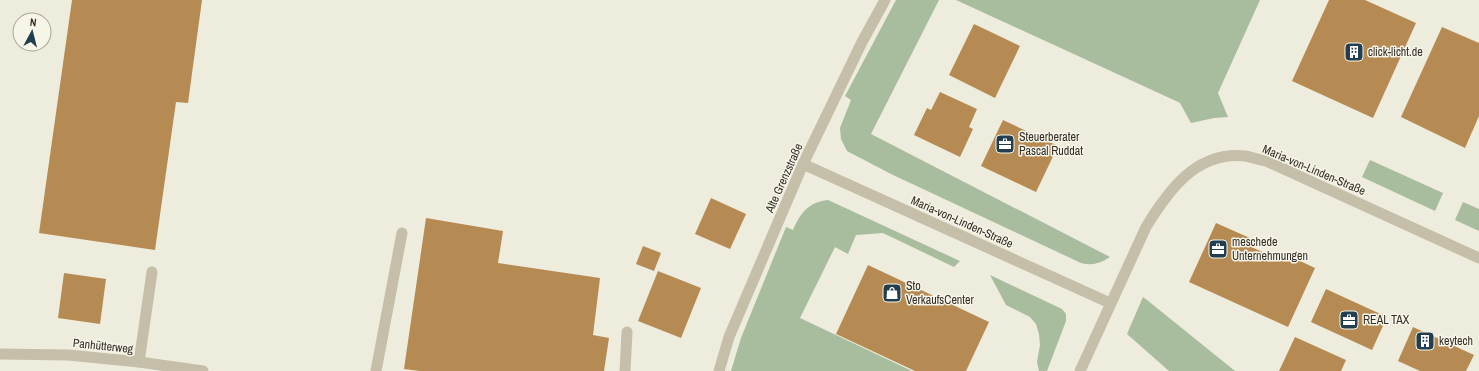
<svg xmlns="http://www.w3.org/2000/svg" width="1479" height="371" font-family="'Archivo Narrow',sans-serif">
  <rect width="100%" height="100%" fill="#eeecdc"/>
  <!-- green -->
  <g fill="#a8bc9e">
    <path d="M896,0H939L871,134L1110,257C1101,263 1092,266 1081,263L891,174L847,151L841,139L840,128L851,100L845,96Z"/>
    <polygon points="956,0 1260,0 1218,93 1228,117 1214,118 1191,123 1180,103 1176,101"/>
    <polygon points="1370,160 1443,193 1435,211 1362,177"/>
    <path d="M828,200L960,261L954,267L883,233L856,235L848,254L835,247L800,318L912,371H731L741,338L786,227L793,230C800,214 808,202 828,200Z"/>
    <polygon points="1463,202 1479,209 1479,231 1455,220"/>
    <polygon points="990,275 1062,309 1066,314 1066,321 1047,371 1039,371 1037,362 1040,345 1039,334 1036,324 1030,317 1006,305"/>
    <polygon points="1143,297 1147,300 1235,371 1169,371 1127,334"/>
  </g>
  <!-- building -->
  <g fill="#b68b53">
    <polygon points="72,0 202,0 188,103 176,102 155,250 39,233"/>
    <polygon points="1329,0 1365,0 1416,23 1373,118 1292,81"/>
    <polygon points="974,24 1020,46 995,98 949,75"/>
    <polygon points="1442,27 1479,43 1479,116 1465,148 1401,117"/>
    <polygon points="940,92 977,109 969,127 973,129 960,157 914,135 927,108 931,110"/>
    <polygon points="1003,120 1058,146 1036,192 981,166"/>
    <polygon points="711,198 746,214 730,249 695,234"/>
    <polygon points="426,218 503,231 498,263 600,278 593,335 609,338 604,371 420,371 404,369"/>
    <polygon points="1216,223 1250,238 1247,245 1278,259 1281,252 1315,268 1288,327 1189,282"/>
    <polygon points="643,246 661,253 654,271 636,264"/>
    <polygon points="868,265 989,322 966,371 915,371 836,334"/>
    <polygon points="658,271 701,288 681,338 638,321"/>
    <polygon points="64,273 106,279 100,324 58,318"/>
    <polygon points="1326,289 1387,317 1372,350 1311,322"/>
    <polygon points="1413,327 1474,355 1466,371 1420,371 1398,361"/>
    <polygon points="1295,337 1346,360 1341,371 1279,371"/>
  </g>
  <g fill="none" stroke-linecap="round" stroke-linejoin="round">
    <!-- service -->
    <g stroke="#c5bfaa" stroke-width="11">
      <polyline points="139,362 152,272"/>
      <polyline points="376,371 402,233"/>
      <polyline points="625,371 627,332"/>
    </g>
    <!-- minor -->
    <g stroke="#c5bfaa" stroke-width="11">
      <polyline points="803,164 1110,303"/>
      <polyline points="0,354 68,355 139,362 203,371"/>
      <path d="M1080,371L1146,227C1168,191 1196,151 1245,156C1252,157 1259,160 1266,161L1479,258"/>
    </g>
    <!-- tertiary -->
    <polyline stroke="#c5bfaa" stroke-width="11" points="719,371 729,337 803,164 862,42 885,0"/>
  </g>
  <!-- icons -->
  <defs>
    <symbol id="building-square" viewBox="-11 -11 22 22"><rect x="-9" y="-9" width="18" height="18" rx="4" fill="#233e4f" stroke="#f7f5e8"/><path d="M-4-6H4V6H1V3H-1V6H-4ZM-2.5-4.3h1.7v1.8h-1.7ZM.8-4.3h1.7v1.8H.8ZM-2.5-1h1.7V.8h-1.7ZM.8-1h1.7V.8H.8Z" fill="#fff"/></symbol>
    <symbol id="office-square" viewBox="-11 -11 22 22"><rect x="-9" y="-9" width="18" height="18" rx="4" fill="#233e4f" stroke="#f7f5e8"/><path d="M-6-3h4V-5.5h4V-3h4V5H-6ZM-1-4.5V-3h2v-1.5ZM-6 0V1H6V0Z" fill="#fff"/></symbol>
    <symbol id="shop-square" viewBox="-11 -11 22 22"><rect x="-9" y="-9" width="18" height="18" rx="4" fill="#233e4f" stroke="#f7f5e8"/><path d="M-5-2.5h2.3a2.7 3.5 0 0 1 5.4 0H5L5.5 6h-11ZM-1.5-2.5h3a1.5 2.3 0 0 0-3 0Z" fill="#fff"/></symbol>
  </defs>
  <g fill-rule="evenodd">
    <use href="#building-square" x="1343" y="41" width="22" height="22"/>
    <use href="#office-square" x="994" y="133" width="22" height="22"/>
    <use href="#office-square" x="1207" y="238" width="22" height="22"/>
    <use href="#shop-square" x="881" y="282" width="22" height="22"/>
    <use href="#office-square" x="1338" y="309" width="22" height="22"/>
    <use href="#building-square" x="1414" y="330" width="22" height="22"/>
  </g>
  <g text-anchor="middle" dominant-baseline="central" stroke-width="3" stroke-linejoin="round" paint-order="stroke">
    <!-- poi labels -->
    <g font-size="12" fill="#332f28" stroke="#f7f5e8" text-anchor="start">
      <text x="1368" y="52">click-licht.de</text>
      <text x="1019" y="137">Steuerberater<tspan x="1019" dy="14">Pascal Ruddat</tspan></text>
      <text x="1232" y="242">meschede<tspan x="1232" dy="14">Unternehmungen</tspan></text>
      <text x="906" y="286">Sto<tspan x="906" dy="14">VerkaufsCenter</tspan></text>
      <text x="1363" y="320">REAL TAX</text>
      <text x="1439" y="341">keytech</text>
    </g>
    <!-- street labels -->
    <g font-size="12" fill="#332f28" stroke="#f7f5e8">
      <text transform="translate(1314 170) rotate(23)">Maria-von-Linden-Straße</text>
      <text transform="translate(784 178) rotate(-66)">Alte Grenzstraße</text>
      <text transform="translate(962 222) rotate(24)">Maria-von-Linden-Straße</text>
      <text transform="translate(103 346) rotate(6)">Panhütterweg</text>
    </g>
  </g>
  <!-- north arrow -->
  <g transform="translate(32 32) rotate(7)"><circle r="19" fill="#f7f5e8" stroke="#a9a69b"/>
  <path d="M0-3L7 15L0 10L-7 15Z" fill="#233e4f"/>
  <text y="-6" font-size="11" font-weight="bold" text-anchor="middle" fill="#332f28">N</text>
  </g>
</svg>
